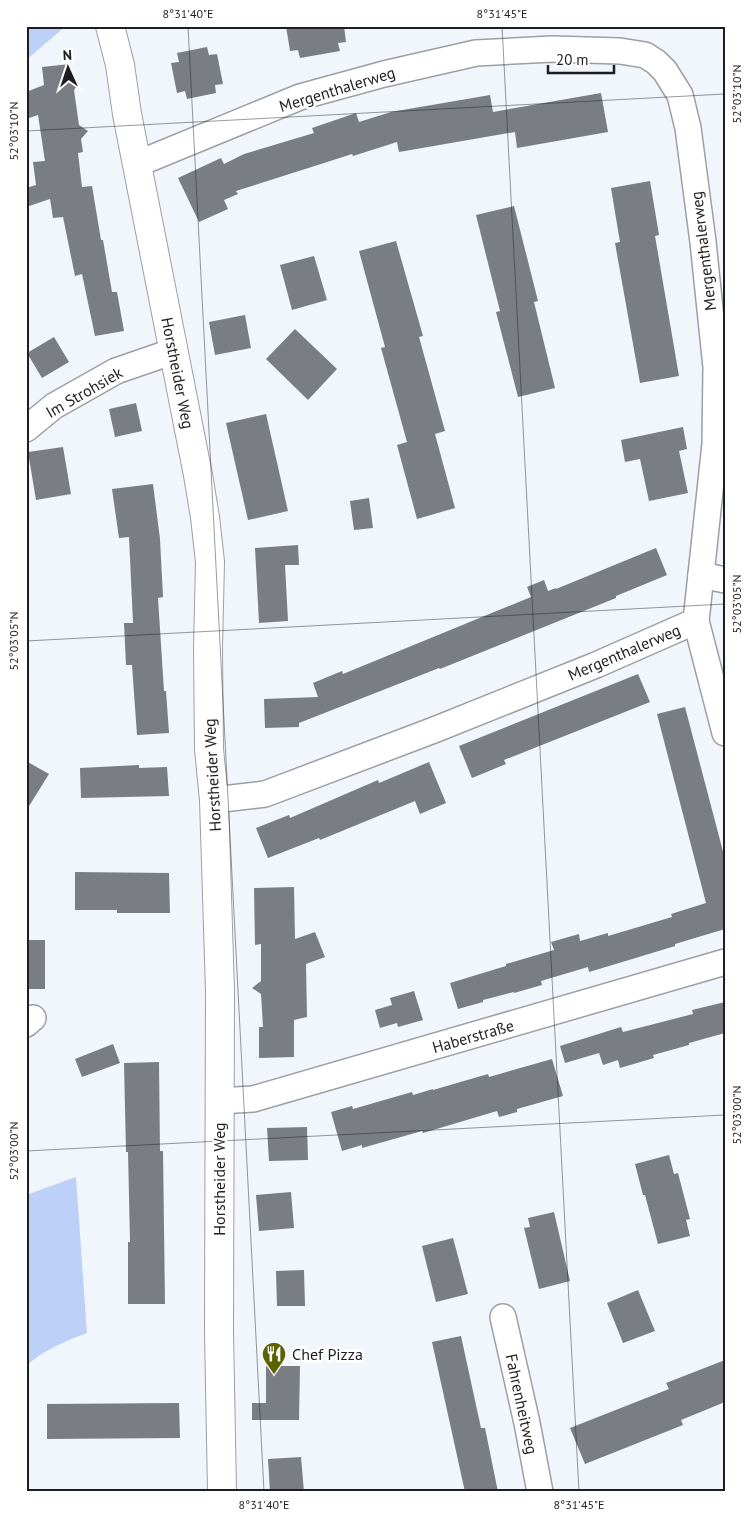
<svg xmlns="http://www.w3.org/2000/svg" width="751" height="1518" font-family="'PT Sans',sans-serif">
  <rect width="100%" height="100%" fill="#f1f5fc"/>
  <!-- green -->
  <g fill="#bdd0f7">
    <polygon points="26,26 66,26 26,60"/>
    <path d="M76,1177L87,1333C66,1341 43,1350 26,1366V1195Z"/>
  </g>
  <!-- building -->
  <g fill="#7a7d83">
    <polygon points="286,26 344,26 346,42 338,43 340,51 300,58 298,50 290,51"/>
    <polygon points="207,47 209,55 217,54 223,84 215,85 216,93 187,99 185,91 177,93 171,63 179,62 177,53"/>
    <polygon points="70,64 72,75 76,78 77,86 74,90 79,125 88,131 81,139 83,152 78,153 82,187 92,186 101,240 103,240 112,292 117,292 124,331 95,336 82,274 75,276 63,217 53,218 50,199 26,207 26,188 36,185 33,162 45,161 38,115 26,119 26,92 44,85 42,67"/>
    <polygon points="601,93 608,132 517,148 515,132 399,152 397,142 353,156 352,154 324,163 236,191 238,194 224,200 228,209 199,222 178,178 221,158 224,164 244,154 314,133 312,128 356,113 359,122 391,112 490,95 493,112"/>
    <polygon points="650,181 659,235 655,236 679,376 640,383 615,243 620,242 611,188"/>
    <polygon points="514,206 538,301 534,302 555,388 518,397 496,312 500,311 476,215"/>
    <polygon points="396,241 423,336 419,337 445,431 435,434 455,508 417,519 397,445 407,442 381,348 385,347 359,251"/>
    <polygon points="314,256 327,300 292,310 280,265"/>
    <polygon points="245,315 251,348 215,355 209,322"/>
    <polygon points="295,329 337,369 308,400 266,359"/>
    <polygon points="54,337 69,362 42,378 27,353"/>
    <polygon points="136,403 142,431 115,437 109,409"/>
    <polygon points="266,414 288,511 248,520 226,423"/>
    <polygon points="683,427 687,449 679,451 688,493 649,501 640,459 625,462 621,440"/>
    <polygon points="63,447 71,494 36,500 28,452"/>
    <polygon points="153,484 160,539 163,597 158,598 164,691 166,691 169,733 137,735 132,665 126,665 124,623 133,623 129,537 119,538 112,489"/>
    <polygon points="369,498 373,528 354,530 350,501"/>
    <polygon points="298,545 299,565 285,565 288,621 259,623 255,548"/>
    <polygon points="656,548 667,575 616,596 616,598 440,669 439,668 299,723 299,727 265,728 264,699 318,697 313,683 342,671 343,674 531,597 527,587 544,580 548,591 556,588 556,589"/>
    <polygon points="638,674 650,702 504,760 506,764 472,778 459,746"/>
    <polygon points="685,707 725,859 725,929 675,944 675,946 629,960 589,972 588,967 541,981 542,985 514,993 514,992 483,1000 483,1002 458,1009 450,983 506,966 506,964 554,950 551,942 579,934 580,941 608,933 608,936 672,917 671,914 706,903 657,714"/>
    <polygon points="26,761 49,774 26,811"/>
    <polygon points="429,762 446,803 420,814 415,801 320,840 319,838 268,858 256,828 289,815 290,818 378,780 379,783"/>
    <polygon points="139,765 139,768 167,767 169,796 81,798 80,768"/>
    <polygon points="75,872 169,873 170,913 117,913 117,910 75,910"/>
    <polygon points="294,887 295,939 315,932 325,957 306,964 307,1017 294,1020 294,1057 259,1058 259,1027 263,1027 261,994 252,988 261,981 261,944 255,945 254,888"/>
    <polygon points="26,940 45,940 45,989 27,989"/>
    <polygon points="414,991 423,1020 398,1027 397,1023 380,1028 375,1010 392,1005 390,998"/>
    <polygon points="725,1002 725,1033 689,1043 689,1045 653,1055 654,1058 620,1068 618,1060 603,1065 599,1053 565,1063 560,1046 621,1027 623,1032 693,1014 692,1010"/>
    <polygon points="113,1044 120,1063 82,1077 75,1059"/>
    <polygon points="552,1059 563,1096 517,1109 517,1112 499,1117 497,1111 423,1133 422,1131 362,1148 362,1145 342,1151 331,1112 352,1106 353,1109 412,1092 413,1095 433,1089 433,1090 488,1074 489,1077"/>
    <polygon points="159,1062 160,1151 163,1151 165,1304 128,1304 128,1242 130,1242 128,1152 126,1152 124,1063"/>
    <polygon points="307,1127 308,1160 269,1161 267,1128"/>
    <polygon points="669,1155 674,1174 678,1173 690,1219 686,1220 690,1236 658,1244 645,1195 643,1195 635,1164"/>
    <polygon points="291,1192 294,1228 259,1231 256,1195"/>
    <polygon points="554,1212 570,1281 539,1289 524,1228 530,1227 528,1218"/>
    <polygon points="453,1238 468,1294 436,1302 422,1246"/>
    <polygon points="304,1270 305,1306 277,1306 276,1271"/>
    <polygon points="638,1290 655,1331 623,1343 607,1303"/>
    <polygon points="461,1336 481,1428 485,1428 498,1492 465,1492 432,1342"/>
    <polygon points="725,1360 725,1402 681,1420 683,1425 585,1464 570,1428 669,1389 666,1383"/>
    <polygon points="266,1366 300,1366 299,1420 252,1420 252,1403 266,1403"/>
    <polygon points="179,1403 180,1438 47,1439 47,1404"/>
    <polygon points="301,1457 304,1492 270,1492 268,1459"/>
  </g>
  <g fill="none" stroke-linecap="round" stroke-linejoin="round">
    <defs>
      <g id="street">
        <polyline points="137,164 300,97 384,74 476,53 552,49 620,51 645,55 656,62 665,71 680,95 688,128 703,242 716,367 715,444 696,621 596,665 434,730 265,794 214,800"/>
        <polyline points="26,429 54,406 116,371 174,351"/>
        <polyline points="701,575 725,580"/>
        <polyline points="696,621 725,733"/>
        <polyline points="26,1024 33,1018"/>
        <polyline points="219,1101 253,1099 725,962"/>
        <polyline points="503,1317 527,1423 540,1492"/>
      </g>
      <polyline id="secondary" points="110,26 120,65 127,114 198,475 205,517 210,562 208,648 209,749 214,800 220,991 219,1331 222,1492"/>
    </defs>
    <!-- street casing -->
    <use href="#street" stroke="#9c9fa6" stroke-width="28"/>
    <!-- secondary casing -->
    <use href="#secondary" stroke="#9c9fa6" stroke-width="30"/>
    <!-- street -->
    <use href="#street" stroke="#fff" stroke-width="25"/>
    <!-- secondary -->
    <use href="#secondary" stroke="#fff" stroke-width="28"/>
  </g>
  <!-- ticks -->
  <path fill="none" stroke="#1d1e21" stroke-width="1" stroke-opacity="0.45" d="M188,26L264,1492M502,26L579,1492M26,131L725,94M26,641L725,604M26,1151L725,1115"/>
  <!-- icons -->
  <defs>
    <symbol id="restaurant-pin" viewBox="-11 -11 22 30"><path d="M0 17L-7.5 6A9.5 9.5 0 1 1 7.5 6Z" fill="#5b6300" stroke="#fff"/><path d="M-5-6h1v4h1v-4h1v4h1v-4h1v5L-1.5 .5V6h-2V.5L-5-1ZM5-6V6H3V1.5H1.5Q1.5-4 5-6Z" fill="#fff"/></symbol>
  </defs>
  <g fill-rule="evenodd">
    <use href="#restaurant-pin" x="260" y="1340" width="28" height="38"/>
  </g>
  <g text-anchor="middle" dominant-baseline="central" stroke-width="5" stroke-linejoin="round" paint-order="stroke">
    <!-- street labels -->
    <g font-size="16" fill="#1d1e21" stroke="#fff">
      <text transform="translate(337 89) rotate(-17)">Mergenthalerweg</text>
      <text transform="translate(703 251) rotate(-97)">Mergenthalerweg</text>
      <text transform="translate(178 373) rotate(79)">Horstheider Weg</text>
      <text transform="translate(84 392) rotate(-30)">Im Strohsiek</text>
      <text transform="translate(624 652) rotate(-23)">Mergenthalerweg</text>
      <text transform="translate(212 775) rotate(-93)">Horstheider Weg</text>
      <text transform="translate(473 1036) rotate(-16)">Haberstraße</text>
      <text transform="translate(219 1179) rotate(-90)">Horstheider Weg</text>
      <text transform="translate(522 1404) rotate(78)">Fahrenheitweg</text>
    </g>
    <!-- poi labels -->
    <g font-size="16" fill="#1d1e21" stroke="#fff" text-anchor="start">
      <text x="292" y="1354">Chef Pizza</text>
    </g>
  </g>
  <!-- border -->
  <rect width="751" height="1518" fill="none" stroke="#ffffff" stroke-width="55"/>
  <!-- north arrow -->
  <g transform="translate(68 68) rotate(357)" stroke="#ffffff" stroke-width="4" paint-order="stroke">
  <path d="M0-4L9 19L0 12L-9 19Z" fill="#1d1e21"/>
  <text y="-8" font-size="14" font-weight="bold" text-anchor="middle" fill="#1d1e21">N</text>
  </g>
  <!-- scale -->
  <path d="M548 65v8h66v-8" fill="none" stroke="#1d1e21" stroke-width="2.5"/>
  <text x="556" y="65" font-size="15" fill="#1d1e21" stroke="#ffffff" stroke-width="4" paint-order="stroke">20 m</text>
  <rect x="28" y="28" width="696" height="1462" fill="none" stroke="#1d1e21" stroke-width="2"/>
  <g font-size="12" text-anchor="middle" fill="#1d1e21">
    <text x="188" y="18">8°31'40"E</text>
    <text x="502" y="18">8°31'45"E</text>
    <text transform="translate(737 94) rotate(-90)" y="4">52°03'10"N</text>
    <text transform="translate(14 131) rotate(-90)" y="4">52°03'10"N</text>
    <text transform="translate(737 604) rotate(-90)" y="4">52°03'05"N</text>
    <text transform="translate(14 641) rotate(-90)" y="4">52°03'05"N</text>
    <text transform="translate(737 1115) rotate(-90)" y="4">52°03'00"N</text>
    <text transform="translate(14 1151) rotate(-90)" y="4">52°03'00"N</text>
    <text x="264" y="1509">8°31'40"E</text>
    <text x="579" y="1509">8°31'45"E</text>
  </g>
</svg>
